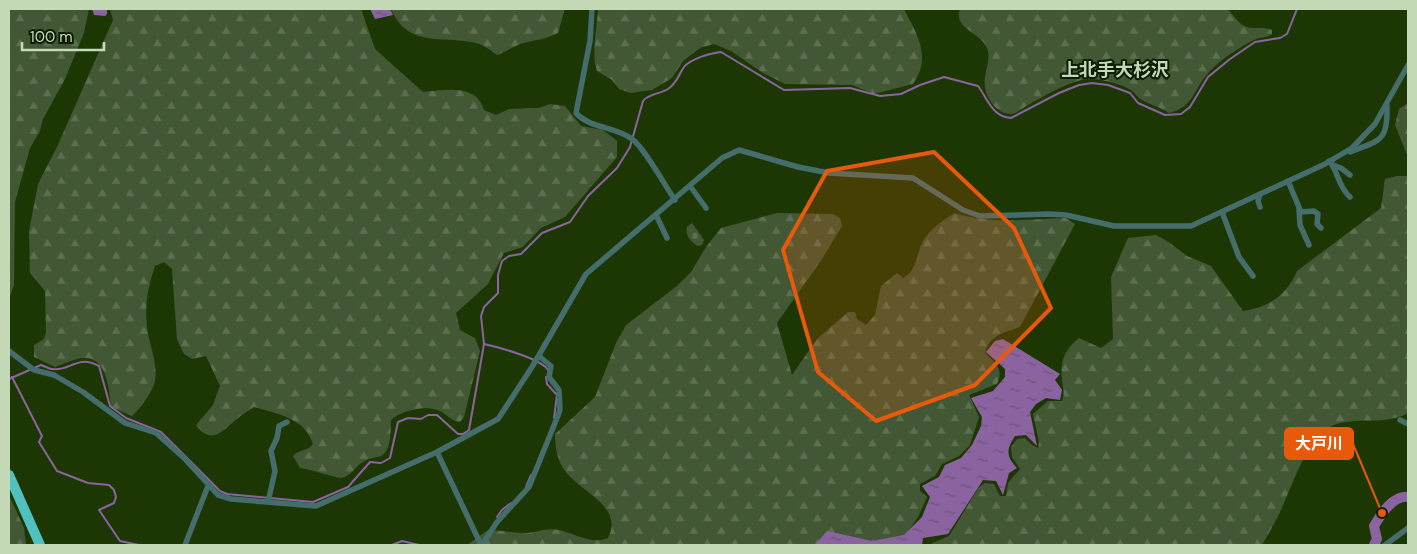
<svg xmlns="http://www.w3.org/2000/svg" width="1417" height="554" font-family="'DM Sans','Noto Sans JP',sans-serif">
  <defs>
    <pattern id="forest-firs" width="22" height="20" patternUnits="userSpaceOnUse" patternTransform="scale(1.25)"><rect width="22" height="20" fill="#425734"/><path d="M5 1l3.5 6h-7zM16 11l3.5 6h-7z" fill="#5c6f4f"/></pattern>
    <pattern id="cemetery-stones" width="16" height="16" patternUnits="userSpaceOnUse" patternTransform="scale(1.25)"><rect width="16" height="16" fill="#425734"/><path d="M2 7V4a2 2 0 0 1 4 0v3zM10 15v-3a2 2 0 0 1 4 0v3z" fill="#5c6f4f"/></pattern>
    <pattern id="water-ripples" width="26" height="14" patternUnits="userSpaceOnUse" patternTransform="scale(1.25)"><rect width="26" height="14" fill="#8b63a0"/><path d="M2 4q2-2 4 0t4 0M15 11q2-2 4 0t4 0" fill="none" stroke="#6b5576"/></pattern>
  </defs>
  <rect width="100%" height="100%" fill="#1d3704"/>
  <!-- forest -->
  <g fill="url(#forest-firs)">
    <polygon points="9,9 89,9 84,33 65,79 43,119 40,131 30,148 15,202 14,285 9,299"/>
    <path d="M110,9H361L375,49L423,92C445,90 476,83 484,110L496,115L509,109L539,108L550,104L565,106L581,126L603,130L617,141V157L565,217L541,228L523,247L504,253L488,284L456,313L460,330L475,338L480,351L464,417L460,422C452,421 448,416 442,412C428,404 402,410 391,420C391,429 391,452 381,456C374,458 369,458 363,462C354,467 352,476 341,478C338,478 308,469 300,468L293,456C299,449 309,451 313,444C305,418 278,414 254,407C249,410 243,414 238,418C224,429 212,447 196,425L213,405L220,386L206,356L192,359L184,354L177,339L172,269L164,262L155,266C147,289 144,309 148,334C151,349 159,369 154,384C150,396 140,408 132,416L111,407C109,388 107,356 82,358C74,359 63,364 55,367L34,357V345L44,339L46,332L45,291L30,273L29,231L38,184L57,147L113,20Z"/>
    <path d="M391,9H565L558,33C547,39 535,40 523,43C514,46 506,52 497,55C490,50 484,45 476,43C444,35 408,49 391,9Z"/>
    <path d="M598,9H904C917,34 932,57 913,84L874,94L852,85L785,84L763,73L731,51L714,44L700,48L683,61L672,78L652,90L630,93L619,89L612,80L597,71C591,55 597,28 598,9Z"/>
    <path d="M960,9H1227C1233,14 1238,23 1244,26C1252,30 1262,26 1272,30V34C1267,38 1260,37 1254,40C1240,47 1221,59 1210,71C1193,88 1195,107 1169,113C1160,107 1151,105 1142,100C1137,98 1135,92 1131,90C1121,84 1102,79 1090,79C1072,79 1043,97 1028,105C1023,108 1016,114 1011,114C1003,115 993,107 990,100C976,78 995,63 986,46C980,33 953,28 960,9Z"/>
    <polygon points="1408,103 1408,157 1395,125 1399,109"/>
    <path d="M1397,176H1408V413C1387,425 1361,417 1337,424C1310,431 1292,485 1282,508C1276,521 1269,533 1262,545H928L949,536L979,487L985,483L994,484L1000,496H1006L1008,483L1020,469L1012,457L1011,447L1017,439L1025,438L1032,445L1038,448L1039,442L1033,414L1048,401H1062C1065,394 1063,389 1062,381C1060,361 1064,350 1079,338L1101,348L1113,339L1111,277L1128,238L1156,235L1170,243L1187,256L1211,266L1243,311C1268,308 1287,295 1297,271L1381,208L1385,179Z"/>
    <path d="M777,213L833,214L840,218L842,226L822,259L777,323L792,375L817,339L848,312H855L857,319L866,325L875,315L881,286L897,273L903,278C919,269 915,253 925,238C933,227 943,220 955,213C990,225 1029,219 1066,218L1075,224L1020,327C1004,333 989,335 985,353C996,364 1004,369 997,384L969,395L979,417L970,445L959,456L942,464L935,476L920,484V491L927,497L918,517L899,545H467L488,530C500,530 512,533 524,533C536,533 546,527 559,530C576,534 591,545 608,538C625,505 577,491 563,468C557,458 555,446 555,434L595,397L616,343L626,325L677,286L691,272L706,247L721,228Z"/>
    <polygon points="9,495 24,528 26,545 9,545"/>
  </g>
  <!-- cemetery -->
  <path fill="url(#cemetery-stones)" d="M692,223L704,240L702,245L698,246C691,242 685,236 687,227Z"/>
  <!-- water -->
  <g fill="url(#water-ripples)">
    <polygon points="92,9 107,9 107,14 105,16 94,15"/>
    <polygon points="370,9 390,9 393,15 375,19"/>
    <path d="M1003,339L1060,374L1055,380L1062,390L1060,400L1046,398L1036,404L1030,412L1037,446L1026,435L1015,436C1006,450 1006,456 1017,468L1009,473L1003,495L996,481L983,480L948,534L923,538L922,545H815L827,531L872,541L904,535L922,517L930,497L922,486L939,477L945,465L961,458L972,445L981,426L982,417L971,398L993,391L1005,377V369L986,352L995,341Z"/>
  </g>
  <g fill="none" stroke-linecap="round" stroke-linejoin="round">
    <!-- stream -->
    <g stroke="#8b63a0" stroke-width="2">
      <path d="M484,344C498,347 542,359 548,370"/>
      <polyline points="12,377 42,436 39,442 57,471 88,483 109,485 114,490 116,497 114,503 99,510 120,541 139,545"/>
      <polyline points="546,377 547,384 557,395 554,418"/>
      <path d="M9,379L41,365C44,366 49,369 52,369C70,372 76,354 99,366L110,406L126,418L161,432L220,491L227,494L313,502L348,487L370,462L381,463L390,458L398,422L408,418L421,419L428,415H437L458,434H463L469,430L484,344L481,316L484,307L498,293V275L502,261L509,256L521,254L542,233L570,222L588,196L617,168L630,147L643,101C648,94 660,94 668,89C678,82 678,75 684,67C690,59 711,53 721,52L784,90L850,88L880,96L901,94L920,85L944,77L978,86C988,99 992,117 1011,118L1059,93L1079,85L1092,83L1108,85L1130,93L1138,103L1165,115L1181,114L1190,107L1208,77L1230,59L1255,42L1280,38L1287,34L1297,9"/>
      <polyline points="526,487 531,475"/>
      <polyline points="497,517 502,510 511,503"/>
      <polyline points="392,545 402,541 419,545"/>
    </g>
    <!-- river -->
    <path stroke="#8b63a0" stroke-width="10" d="M1374,545L1377,539L1374,526C1381,514 1393,495 1408,497"/>
    <!-- street -->
    <g stroke="#446d6c" stroke-width="5.5">
      <path d="M592,9L590,41L576,113C591,129 614,126 632,139C644,147 665,186 675,200"/>
      <path d="M1350,152C1380,140 1388,142 1387,106"/>
      <path d="M1332,160L1329,161C1339,172 1337,185 1350,197"/>
      <polyline points="1333,165 1341,168 1350,175"/>
      <polyline points="1288,181 1301,212 1314,211 1318,214 1317,224 1321,228"/>
      <polyline points="690,186 706,208"/>
      <polyline points="1260,194 1258,201 1260,207"/>
      <polyline points="1299,209 1300,225 1309,245"/>
      <polyline points="1222,212 1239,257 1253,276"/>
      <polyline points="656,215 667,238"/>
      <polyline points="9,351 34,370 54,375 83,392 125,423 156,433 184,458 218,495 231,499 316,506 437,452 498,419 532,367 586,274 722,158 739,150 798,167 829,173 913,178 963,210 980,216 1049,214 1066,215 1114,226 1191,226 1325,164 1352,148 1375,124 1408,65"/>
      <polyline points="1400,420 1408,424"/>
      <polyline points="437,452 481,545"/>
      <polyline points="268,502 275,471 271,451 277,438 279,426 287,422"/>
      <polyline points="185,545 208,486"/>
      <polyline points="482,545 497,522 529,487 557,418 560,410 559,390 549,377 551,366 539,356"/>
      <polyline points="1385,545 1408,528"/>
    </g>
    <!-- highway -->
    <polyline stroke="#50c1bf" stroke-width="10" points="9,475 40,545"/>
  </g>
  <!-- marked area -->
  <path fill="#e8590c" fill-opacity="0.2" stroke="#e8590c" stroke-width="4" stroke-linejoin="round" d="M934,152L1014,228L1051,308L975,385L876,421L818,372L783,250L827,171Z"/>
  <g text-anchor="middle" dominant-baseline="central" stroke-width="4" stroke-linejoin="round" paint-order="stroke">
    <!-- quarter labels -->
    <g font-size="18" font-weight="bold" fill="#c4dab7" stroke="#0d1c03">
      <text x="1115" y="70">上北手大杉沢</text>
    </g>
  </g>
  <!-- callouts -->
  <path fill="none" stroke="#e8590c" stroke-width="2" d="M1382 513L1353 444"/>
  <circle fill="#e8590c" stroke="#0d1c03" stroke-width="2" cx="1382" cy="513" r="5"/>
  <rect fill="#e8590c" stroke="#e8590c" stroke-width="2" x="1285" y="428" width="68" height="31" rx="5"/>
  <g font-size="16" text-anchor="middle" font-weight="bold" fill="#fff">
    <text x="1319" y="449">大戸川</text>
  </g>
  <!-- border -->
  <rect width="1417" height="554" fill="none" stroke="#c4dab7" stroke-width="20"/>
  <!-- scale -->
  <path d="M22 42v8h82v-8" fill="none" stroke="#c4dab7" stroke-width="2.5"/>
  <text x="30" y="42" font-size="15" fill="#c4dab7" stroke="#0d1c03" stroke-width="4" paint-order="stroke">100 m</text>
</svg>
